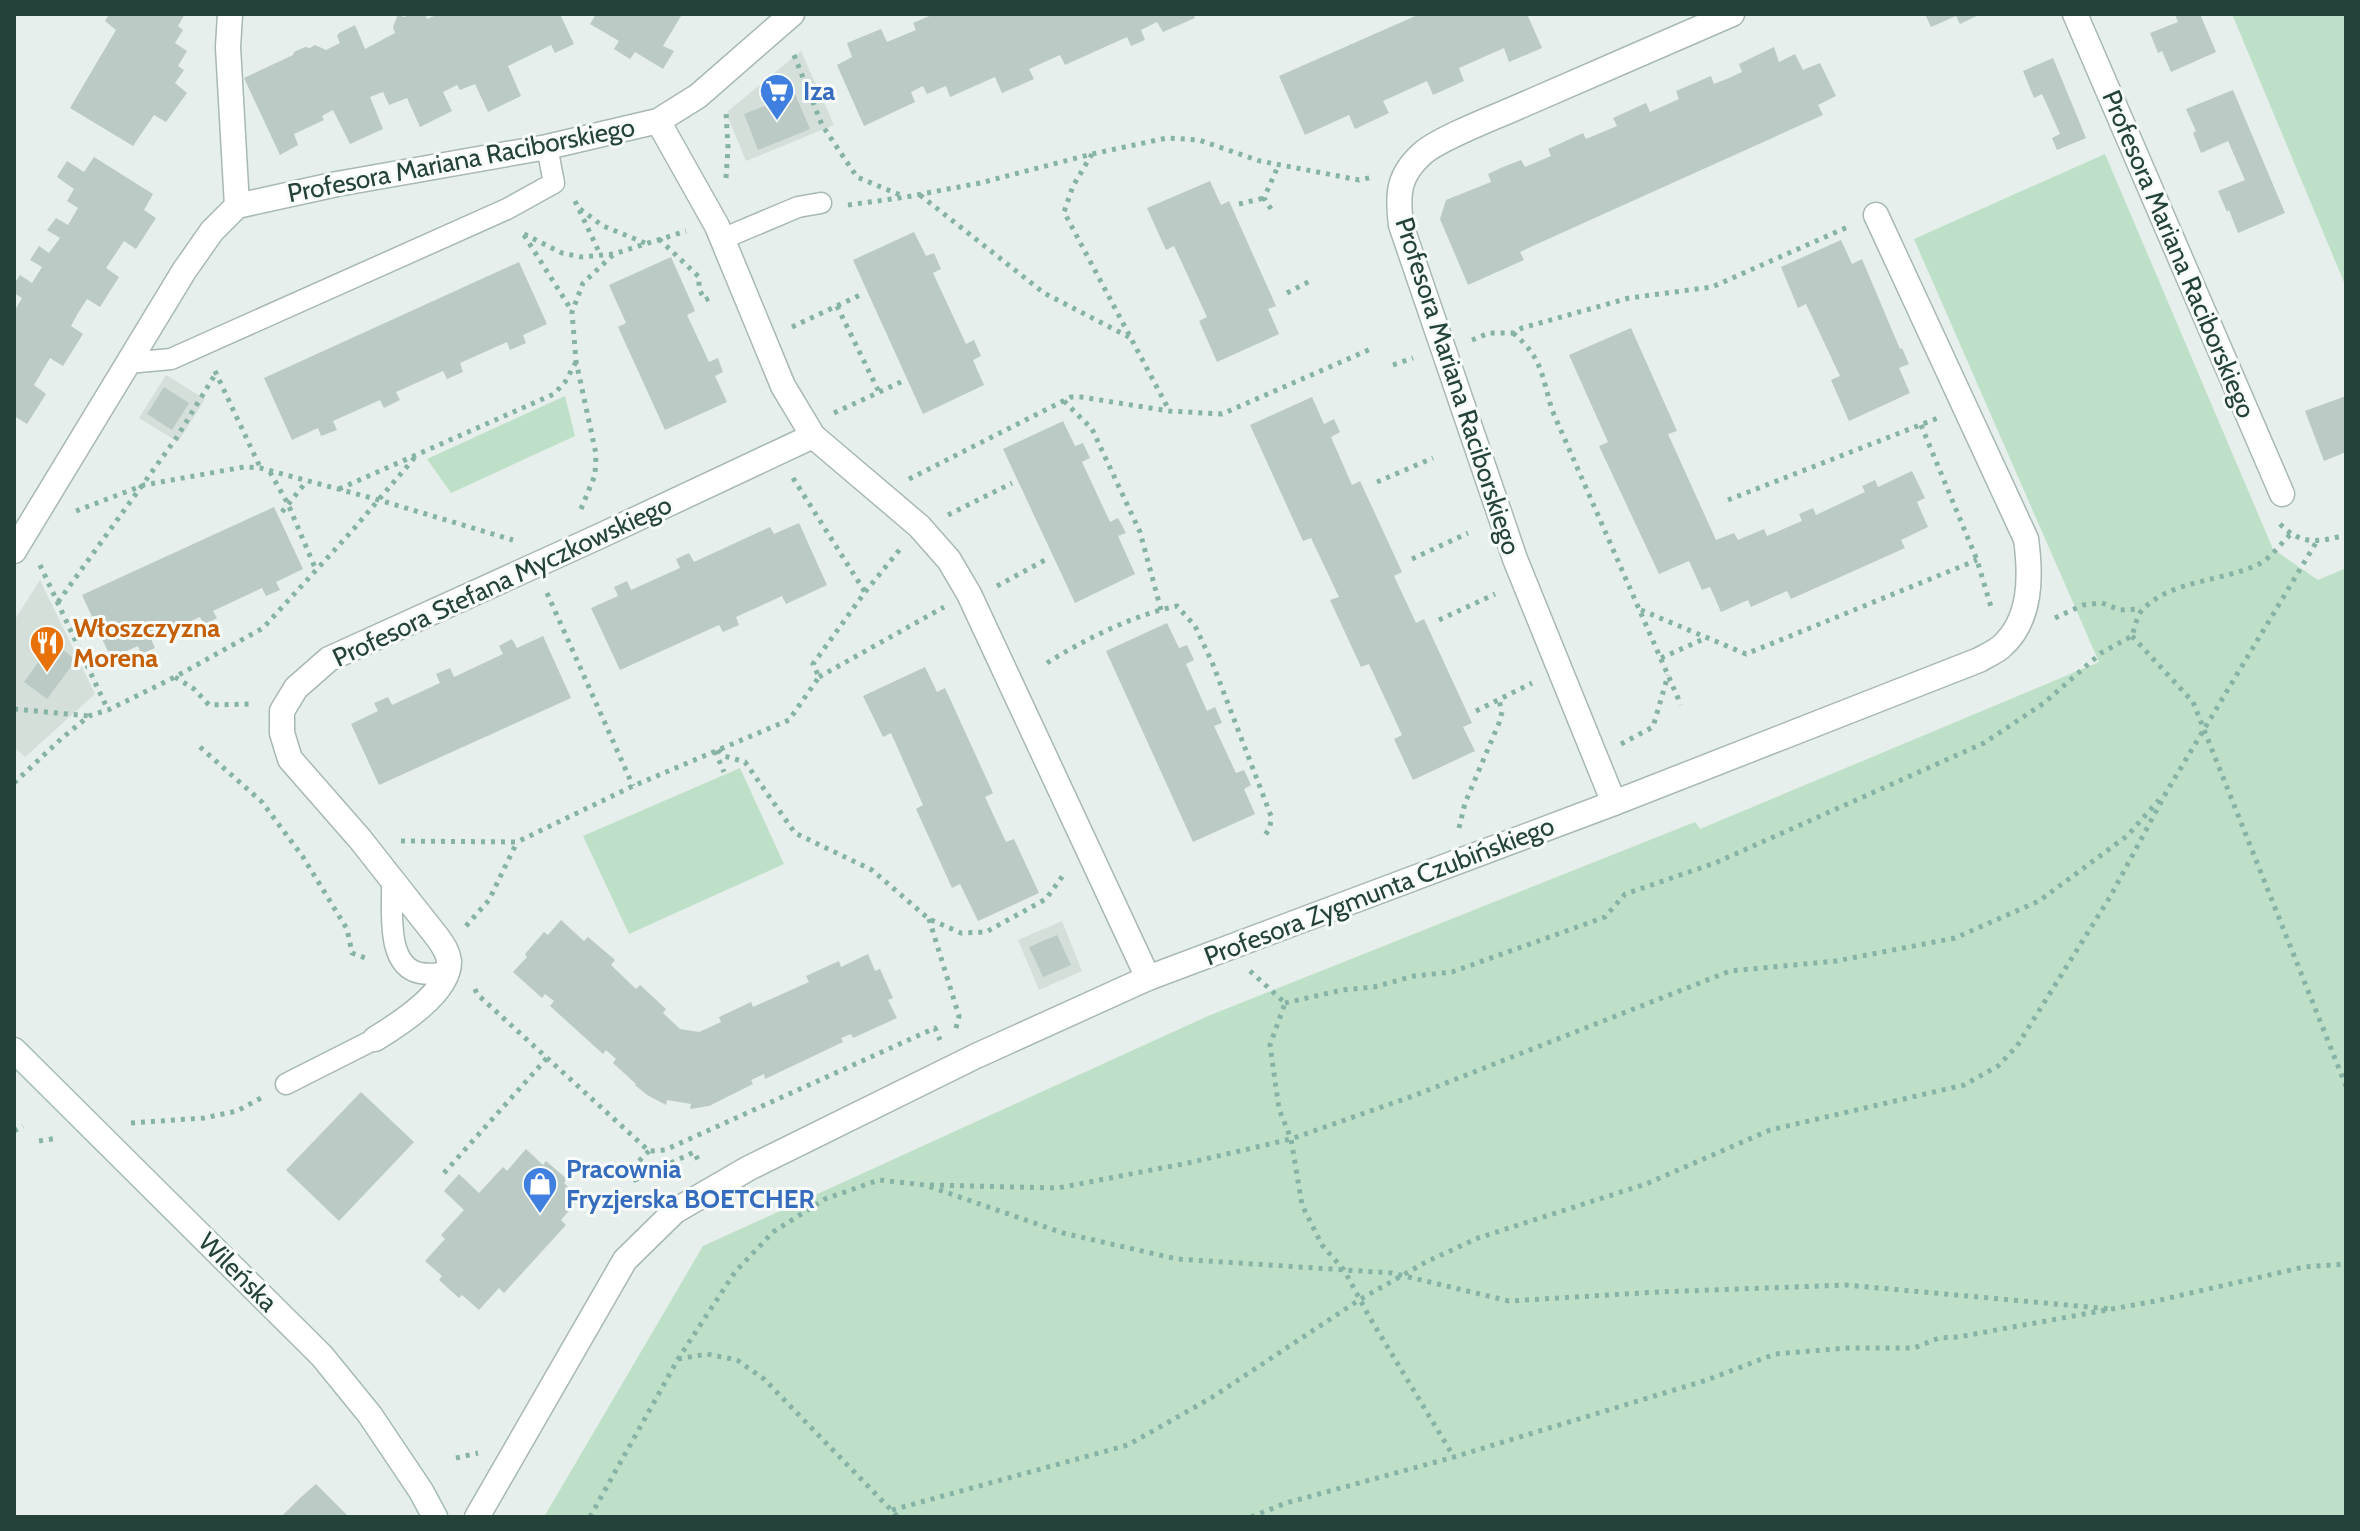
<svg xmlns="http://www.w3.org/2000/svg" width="2360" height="1531" font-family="Cabin,sans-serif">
  <rect width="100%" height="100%" fill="#e6efeb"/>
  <!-- built -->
  <g fill="#d4dfda">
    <polygon points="801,51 834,125 746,161 727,115 728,111"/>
    <polygon points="166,375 205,399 178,442 139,418"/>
    <polygon points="40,580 95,694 25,757 14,747 14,621"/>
    <polygon points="1062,921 1082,971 1039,990 1018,940"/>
  </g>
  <!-- green -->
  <g fill="#bfe0c8">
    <polygon points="2232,14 2346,14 2346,287"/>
    <polygon points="2105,154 2273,549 2318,580 2346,568 2346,1517 544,1517 703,1246 1208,1016 1695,822 1700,829 2099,662 1914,239"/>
    <polygon points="565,396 575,436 451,493 427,459"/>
    <polygon points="740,768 784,864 629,934 583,836"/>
  </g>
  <!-- building -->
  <g fill="#bbcac4">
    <polygon points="109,14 185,14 178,26 183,30 175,43 187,51 178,66 184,70 175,83 187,93 166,122 154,115 133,146 70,108 116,30 105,21"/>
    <polygon points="398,14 404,17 412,14 425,14 427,19 439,14 560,14 574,44 555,53 551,45 508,66 521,96 488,112 475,84 460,90 457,85 443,92 452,111 420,127 407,98 389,105 383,92 370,97 383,129 350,144 333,110 322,116 324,120 294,134 298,145 280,155 244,78 293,55 294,52 305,47 310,48 315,45 326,50 340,43 337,36 339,33 355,25 365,49 395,33 393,27"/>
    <polygon points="596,14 677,14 681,16 663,46 674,51 663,69 635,52 630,59 614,49 619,41 590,24"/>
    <polygon points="934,14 1193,14 1195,18 1163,32 1157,22 1141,30 1145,40 1131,46 1127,37 1065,65 1060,55 1029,69 1034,79 1002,93 995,77 950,97 946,86 927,94 923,86 911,92 915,102 864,126 837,65 852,57 847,43 881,29 887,42 916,30 913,23"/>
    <polygon points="1420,14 1527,14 1542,48 1509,62 1504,48 1459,68 1464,81 1433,95 1427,81 1383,101 1389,113 1355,129 1349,115 1305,135 1279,76"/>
    <polygon points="1925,14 1981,14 1960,24 1956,16 1931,27"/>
    <polygon points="2175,14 2200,14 2216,52 2171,72 2162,51 2158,53 2150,33 2178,22"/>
    <polygon points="1774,47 1779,62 1795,54 1803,70 1820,63 1836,96 1818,105 1823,115 1537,244 1520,252 1524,260 1468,285 1440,219 1446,200 1491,182 1488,174 1503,167 1521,160 1525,167 1551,156 1548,149 1583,133 1586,139 1617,126 1613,118 1646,103 1650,112 1679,99 1676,91 1711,76 1714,84 1729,78 1742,72 1739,64"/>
    <polygon points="2053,58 2086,138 2057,150 2052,138 2060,134 2042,94 2034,98 2023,71"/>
    <polygon points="2233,90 2285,213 2238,233 2229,210 2227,212 2218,191 2245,180 2228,141 2201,153 2193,133 2196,131 2186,109"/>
    <polygon points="795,94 810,129 758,150 744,114"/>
    <polygon points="94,157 153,194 144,210 156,218 136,249 124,241 106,268 119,277 100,307 87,299 78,313 71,326 83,334 63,366 50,358 34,385 46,394 27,424 14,416 14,312 22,298 14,293 14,284 20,275 32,283 42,267 30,260 39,246 49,253 60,238 47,230 56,218 68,225 78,208 67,201 74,189 57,177 67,161 84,172"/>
    <polygon points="1210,181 1221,205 1229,201 1276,306 1268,309 1279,334 1217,362 1199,321 1207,317 1174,246 1166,250 1147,208"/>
    <polygon points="914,232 926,256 934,253 941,269 933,273 966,344 974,340 981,356 973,360 984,385 923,414 853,260"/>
    <polygon points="1841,240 1852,264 1862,259 1900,349 1902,348 1909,364 1899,368 1910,393 1849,421 1831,380 1840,376 1806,304 1798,308 1781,267"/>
    <polygon points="671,257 695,311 687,315 709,362 718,358 723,372 715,376 727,402 665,430 618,327 626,323 609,285"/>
    <polygon points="519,262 547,324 523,335 526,343 510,350 507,342 460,363 463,372 447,379 443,371 396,392 400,400 384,408 380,400 333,421 337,430 321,436 318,428 292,440 264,378"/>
    <polygon points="1631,328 1677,431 1668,434 1716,540 1734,533 1738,540 1764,529 1767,536 1802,521 1799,514 1813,508 1816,515 1865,492 1862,486 1875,480 1878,487 1912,471 1925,498 1917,502 1928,527 1901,540 1905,548 1791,599 1787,591 1751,607 1748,600 1721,612 1710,587 1702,590 1689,561 1659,574 1599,446 1608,442 1569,355"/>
    <polygon points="164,387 189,403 172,430 147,414"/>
    <polygon points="2346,396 2346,452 2324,461 2305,411"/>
    <polygon points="1312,397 1324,424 1334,419 1340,432 1331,437 1352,485 1360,481 1402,572 1394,576 1416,623 1424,619 1472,723 1463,727 1475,751 1413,780 1394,739 1402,735 1369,664 1361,667 1330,600 1339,597 1311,538 1303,541 1250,425"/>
    <polygon points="1063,421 1075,446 1083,443 1090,458 1082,462 1110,522 1118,518 1126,533 1118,536 1135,574 1075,603 1003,449"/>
    <polygon points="274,507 303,569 276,582 280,590 266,596 262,588 213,611 217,618 204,625 200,617 151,639 155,648 141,654 138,646 111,658 82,595"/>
    <polygon points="799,523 827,585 786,604 782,596 736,617 739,625 723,632 719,625 620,670 591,608 618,596 614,587 627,581 631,590 680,568 676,559 689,553 694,562 770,527 774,534"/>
    <polygon points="1167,623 1179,648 1187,645 1194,660 1186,664 1207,711 1215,707 1222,723 1214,726 1236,773 1244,770 1251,785 1244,789 1255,814 1193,842 1106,651"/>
    <polygon points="543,636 571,698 379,785 351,724 378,711 374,703 388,697 392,705 440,683 436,674 450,668 454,677 503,654 499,646 512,639 517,648"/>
    <polygon points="53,642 76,660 47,699 24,682"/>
    <polygon points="925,667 937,692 945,688 993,793 985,797 1006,842 1014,839 1039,893 978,921 960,884 952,888 916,809 923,805 891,733 883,737 863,696"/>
    <polygon points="561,920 584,941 588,937 615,960 611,965 636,989 640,985 666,1009 663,1013 680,1029 699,1032 721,1022 719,1017 751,1002 753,1007 809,982 806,976 839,961 841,967 868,954 875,971 880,969 893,998 888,1000 897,1018 853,1038 851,1034 841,1038 843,1042 765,1079 764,1074 751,1080 753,1084 709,1106 690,1109 691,1104 667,1100 666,1105 647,1095 635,1085 636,1084 613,1063 616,1059 606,1050 603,1054 550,1006 554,1001 545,994 542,998 513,972 527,957 525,954 544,932 548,935"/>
    <polygon points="1057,935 1071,965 1043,977 1029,947"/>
    <polygon points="361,1092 414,1142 339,1221 286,1170"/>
    <polygon points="526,1149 543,1165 546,1161 567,1179 564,1183 580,1198 561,1220 566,1225 504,1293 499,1288 479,1310 462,1295 459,1298 439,1280 442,1276 425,1261 445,1239 441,1235 464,1210 444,1191 459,1174 479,1193 503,1167 507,1171"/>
    <polygon points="316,1484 349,1517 281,1517 299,1499"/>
  </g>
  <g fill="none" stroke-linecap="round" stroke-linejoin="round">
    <defs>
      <g id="lane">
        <polyline points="722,239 798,207 821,203"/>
        <polyline points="128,363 171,359 507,209 554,183 547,147"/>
        <path d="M392,881C393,909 385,966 420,973C428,975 438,973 446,973"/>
        <polyline points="286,1084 375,1039"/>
      </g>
      <g id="street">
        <polyline points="230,14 228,47 237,206"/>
        <polyline points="2075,14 2282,494"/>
        <polyline points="658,121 717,226 783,386 813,436 919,526 949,560 969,594 1148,978"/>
        <polyline points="14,551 184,271 212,231 237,206 337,184 547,147 658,121 698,96 792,14"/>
        <path d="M1614,803L1515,559L1401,225C1397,194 1398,175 1423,153C1439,139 1490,119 1511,110C1585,78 1658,46 1732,14"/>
        <path d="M375,1039C398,1025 450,992 449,961C448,952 443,945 438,938L360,839L290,759L282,733V711L296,688L329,659L600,536L813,436"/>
        <path d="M477,1517L625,1260L675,1211L749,1168L976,1056L1148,978L1614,803L1979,660C1986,656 1995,652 2001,647C2032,620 2031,575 2026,539L1876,215"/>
      </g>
      <polyline id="secondary" points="14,1050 322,1356 370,1415 421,1491 435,1517"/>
    </defs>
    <!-- lane casing -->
    <use href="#lane" stroke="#a8b8b2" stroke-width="23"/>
    <!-- street casing -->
    <use href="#street" stroke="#a8b8b2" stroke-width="27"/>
    <!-- secondary casing -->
    <use href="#secondary" stroke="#a4bbb3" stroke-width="27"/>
    <!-- path -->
    <g stroke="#86b3a5" stroke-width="5" stroke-dasharray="4 6" stroke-linecap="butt">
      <polyline points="794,55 822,125 857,177 905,197"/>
      <polyline points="1092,154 1073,186 1064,212 1169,410"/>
      <polyline points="726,178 728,148 726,112"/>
      <polyline points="920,195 1044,293 1129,337"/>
      <polyline points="575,201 600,254"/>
      <polyline points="1239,204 1264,198"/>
      <polyline points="848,205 906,197 980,183 1092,154 1167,138 1199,140 1260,161 1359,180 1373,177"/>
      <polyline points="580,209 603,226 645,243"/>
      <polyline points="1271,209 1264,198 1279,164"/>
      <polyline points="524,234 562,253 581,257 614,254 686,231"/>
      <polyline points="524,235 572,311"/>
      <polyline points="659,239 699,277 699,289 705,300 712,297"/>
      <polyline points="1287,293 1310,281"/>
      <polyline points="837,306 879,392"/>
      <polyline points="792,327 860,295"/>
      <path d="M1513,333C1542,357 1542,376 1552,410L1681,705"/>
      <polyline points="1472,340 1489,333 1513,333 1522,328 1629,298 1712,287 1850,226"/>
      <polyline points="1393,365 1413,358"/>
      <polyline points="215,371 260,467"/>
      <polyline points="1064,401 1092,429 1140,532 1161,610"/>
      <polyline points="834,413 901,382"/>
      <polyline points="1921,425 1977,560 1991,607"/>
      <polyline points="270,472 288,504 316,570"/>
      <polyline points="793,478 865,592"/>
      <polyline points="909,479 1071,397 1081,397 1169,411 1222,414 1373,348"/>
      <polyline points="1377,482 1433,458"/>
      <polyline points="339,489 554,394 565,382 576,362"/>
      <polyline points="1728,500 1938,418"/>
      <polyline points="581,509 595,475 596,454 576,361 572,312 583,283 614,254"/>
      <polyline points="76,511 144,485 244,467 260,468 379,500 513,540"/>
      <polyline points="282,512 306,482"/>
      <polyline points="948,515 1012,483"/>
      <path d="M2280,524C2302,546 2318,542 2346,535"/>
      <polyline points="1412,559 1468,533"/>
      <polyline points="40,565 108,710"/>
      <polyline points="997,586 1045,560"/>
      <polyline points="547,593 633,786"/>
      <polyline points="58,602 177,437 216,373"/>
      <polyline points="1641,610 1746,654 1977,560"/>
      <polyline points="2055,618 2083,605 2102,603 2120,610 2141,609"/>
      <polyline points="1439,620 1495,594"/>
      <polyline points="2132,636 2193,702 2346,1086"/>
      <polyline points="1661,658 1706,638"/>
      <path d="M1047,663C1083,640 1136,614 1177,606L1195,626L1212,662L1260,787L1271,816L1270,828L1263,838"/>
      <polyline points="175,677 194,689 209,705 252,704"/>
      <polyline points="819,677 944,607"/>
      <polyline points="14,709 89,716"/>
      <polyline points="1476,711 1532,683"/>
      <polyline points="1621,744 1653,727 1668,675"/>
      <polyline points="200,747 262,802 303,857 347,929 352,953 368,959"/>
      <polyline points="718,750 724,756 745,762 795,833 872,870 929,919 961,933 986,932 1046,899 1064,874"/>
      <polyline points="715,751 724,772"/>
      <polyline points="14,783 62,738 89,716 108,710 175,677 263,628 351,532 416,456"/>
      <polyline points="1459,828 1465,803 1499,723 1502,712 1499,700"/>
      <polyline points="401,841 517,842 633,786 789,720 819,677 813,664 865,592 901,548"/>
      <polyline points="929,919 959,1016 955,1032"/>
      <polyline points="466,926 489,900 517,842"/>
      <polyline points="1250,971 1285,1003 1270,1045 1279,1109 1291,1139 1302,1205 1322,1245 1344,1270 1370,1318 1454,1457"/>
      <polyline points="475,989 477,994 649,1151 665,1150 935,1028 940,1040"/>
      <path d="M1285,1003L1342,990L1374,987L1414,976L1452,972L1605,917L1625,894L1715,863L1984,743L2044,703L2101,653L2132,636C2135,627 2137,614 2144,608C2175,579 2222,582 2259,564C2271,558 2281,543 2291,534"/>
      <polyline points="131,1123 204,1118 237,1111 261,1098"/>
      <polyline points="14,1131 23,1126"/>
      <polyline points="39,1141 58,1138"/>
      <polyline points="649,1151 628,1172 635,1180 694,1152 698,1160"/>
      <polyline points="444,1173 547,1058"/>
      <polyline points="930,1185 1058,1188 1188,1163 1291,1139 1413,1096 1730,971 1836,961 1955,938 2039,901 2127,836 2159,800"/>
      <polyline points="678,1359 707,1354 737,1360 764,1379 898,1517"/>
      <polyline points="456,1458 478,1453"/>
      <polyline points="892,1510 1128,1445 1211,1398 1359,1300 1426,1262 1478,1238 1646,1184 1770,1130 1964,1085 1998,1066 2017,1046 2110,897 2167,791 2317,541"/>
      <polyline points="590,1517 678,1359 735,1272 773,1232 825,1199 879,1180 925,1185 1063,1233 1177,1259 1392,1273 1509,1301 1658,1292 1846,1285 2111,1309"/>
      <polyline points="1251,1517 1286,1503 1454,1457 1707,1380 1775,1354 1847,1348 1914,1348 1939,1338 1958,1337 2156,1301 2304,1267 2346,1264"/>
    </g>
    <!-- lane -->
    <use href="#lane" stroke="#fff" stroke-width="20"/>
    <!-- street -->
    <use href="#street" stroke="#fff" stroke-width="24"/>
    <!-- secondary -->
    <use href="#secondary" stroke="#fff" stroke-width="24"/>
  </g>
  <!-- icons -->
  <defs>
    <symbol id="supermarket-pin" viewBox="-11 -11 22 30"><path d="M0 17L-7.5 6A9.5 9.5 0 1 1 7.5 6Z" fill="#3f7fe0" stroke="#f7fbf9"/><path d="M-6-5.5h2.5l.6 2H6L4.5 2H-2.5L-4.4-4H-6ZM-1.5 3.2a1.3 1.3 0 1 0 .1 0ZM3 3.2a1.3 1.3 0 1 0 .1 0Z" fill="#fff"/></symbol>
    <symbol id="restaurant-pin" viewBox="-11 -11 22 30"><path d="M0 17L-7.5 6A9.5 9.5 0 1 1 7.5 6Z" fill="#e8710a" stroke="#f7fbf9"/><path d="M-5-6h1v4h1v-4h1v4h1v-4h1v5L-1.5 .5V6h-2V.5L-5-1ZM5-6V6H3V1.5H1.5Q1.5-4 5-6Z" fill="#fff"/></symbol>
    <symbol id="shop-pin" viewBox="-11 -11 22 30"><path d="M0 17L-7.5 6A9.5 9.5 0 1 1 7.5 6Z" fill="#3f7fe0" stroke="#f7fbf9"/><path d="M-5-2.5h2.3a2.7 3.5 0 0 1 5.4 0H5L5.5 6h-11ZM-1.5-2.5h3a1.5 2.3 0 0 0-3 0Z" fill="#fff"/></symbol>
  </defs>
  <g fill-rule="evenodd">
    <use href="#supermarket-pin" x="757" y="71" width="40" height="54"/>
    <use href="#restaurant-pin" x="27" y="623" width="40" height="54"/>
    <use href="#shop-pin" x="520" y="1164" width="40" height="54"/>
  </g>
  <g text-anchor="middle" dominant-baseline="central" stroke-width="6" stroke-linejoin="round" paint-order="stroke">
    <!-- shop labels -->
    <g font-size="26" font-weight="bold" fill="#366cbe" stroke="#f7fbf9" text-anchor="start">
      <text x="803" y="91">Iza</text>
      <text x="566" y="1169">Pracownia<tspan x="566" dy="30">Fryzjerska BOETCHER</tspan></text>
    </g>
    <!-- street labels -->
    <g font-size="26" fill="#24423a" stroke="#f7fbf9">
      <text transform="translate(461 160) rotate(-11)">Profesora Mariana Raciborskiego</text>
      <text transform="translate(2179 254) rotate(67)">Profesora Mariana Raciborskiego</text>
      <text transform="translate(1458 386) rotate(72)">Profesora Mariana Raciborskiego</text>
      <text transform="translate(502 581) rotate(-25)">Profesora Stefana Myczkowskiego</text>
      <text transform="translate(1379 891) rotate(-21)">Profesora Zygmunta Czubińskiego</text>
      <text transform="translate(238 1272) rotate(45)">Wileńska</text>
    </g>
    <!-- food labels -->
    <g font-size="26" font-weight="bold" fill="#c56008" stroke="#f7fbf9" text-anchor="start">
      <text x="73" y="628">Włoszczyzna<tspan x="73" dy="30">Morena</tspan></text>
    </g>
  </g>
  <!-- border -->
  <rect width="2360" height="1531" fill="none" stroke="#24423a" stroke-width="32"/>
</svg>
